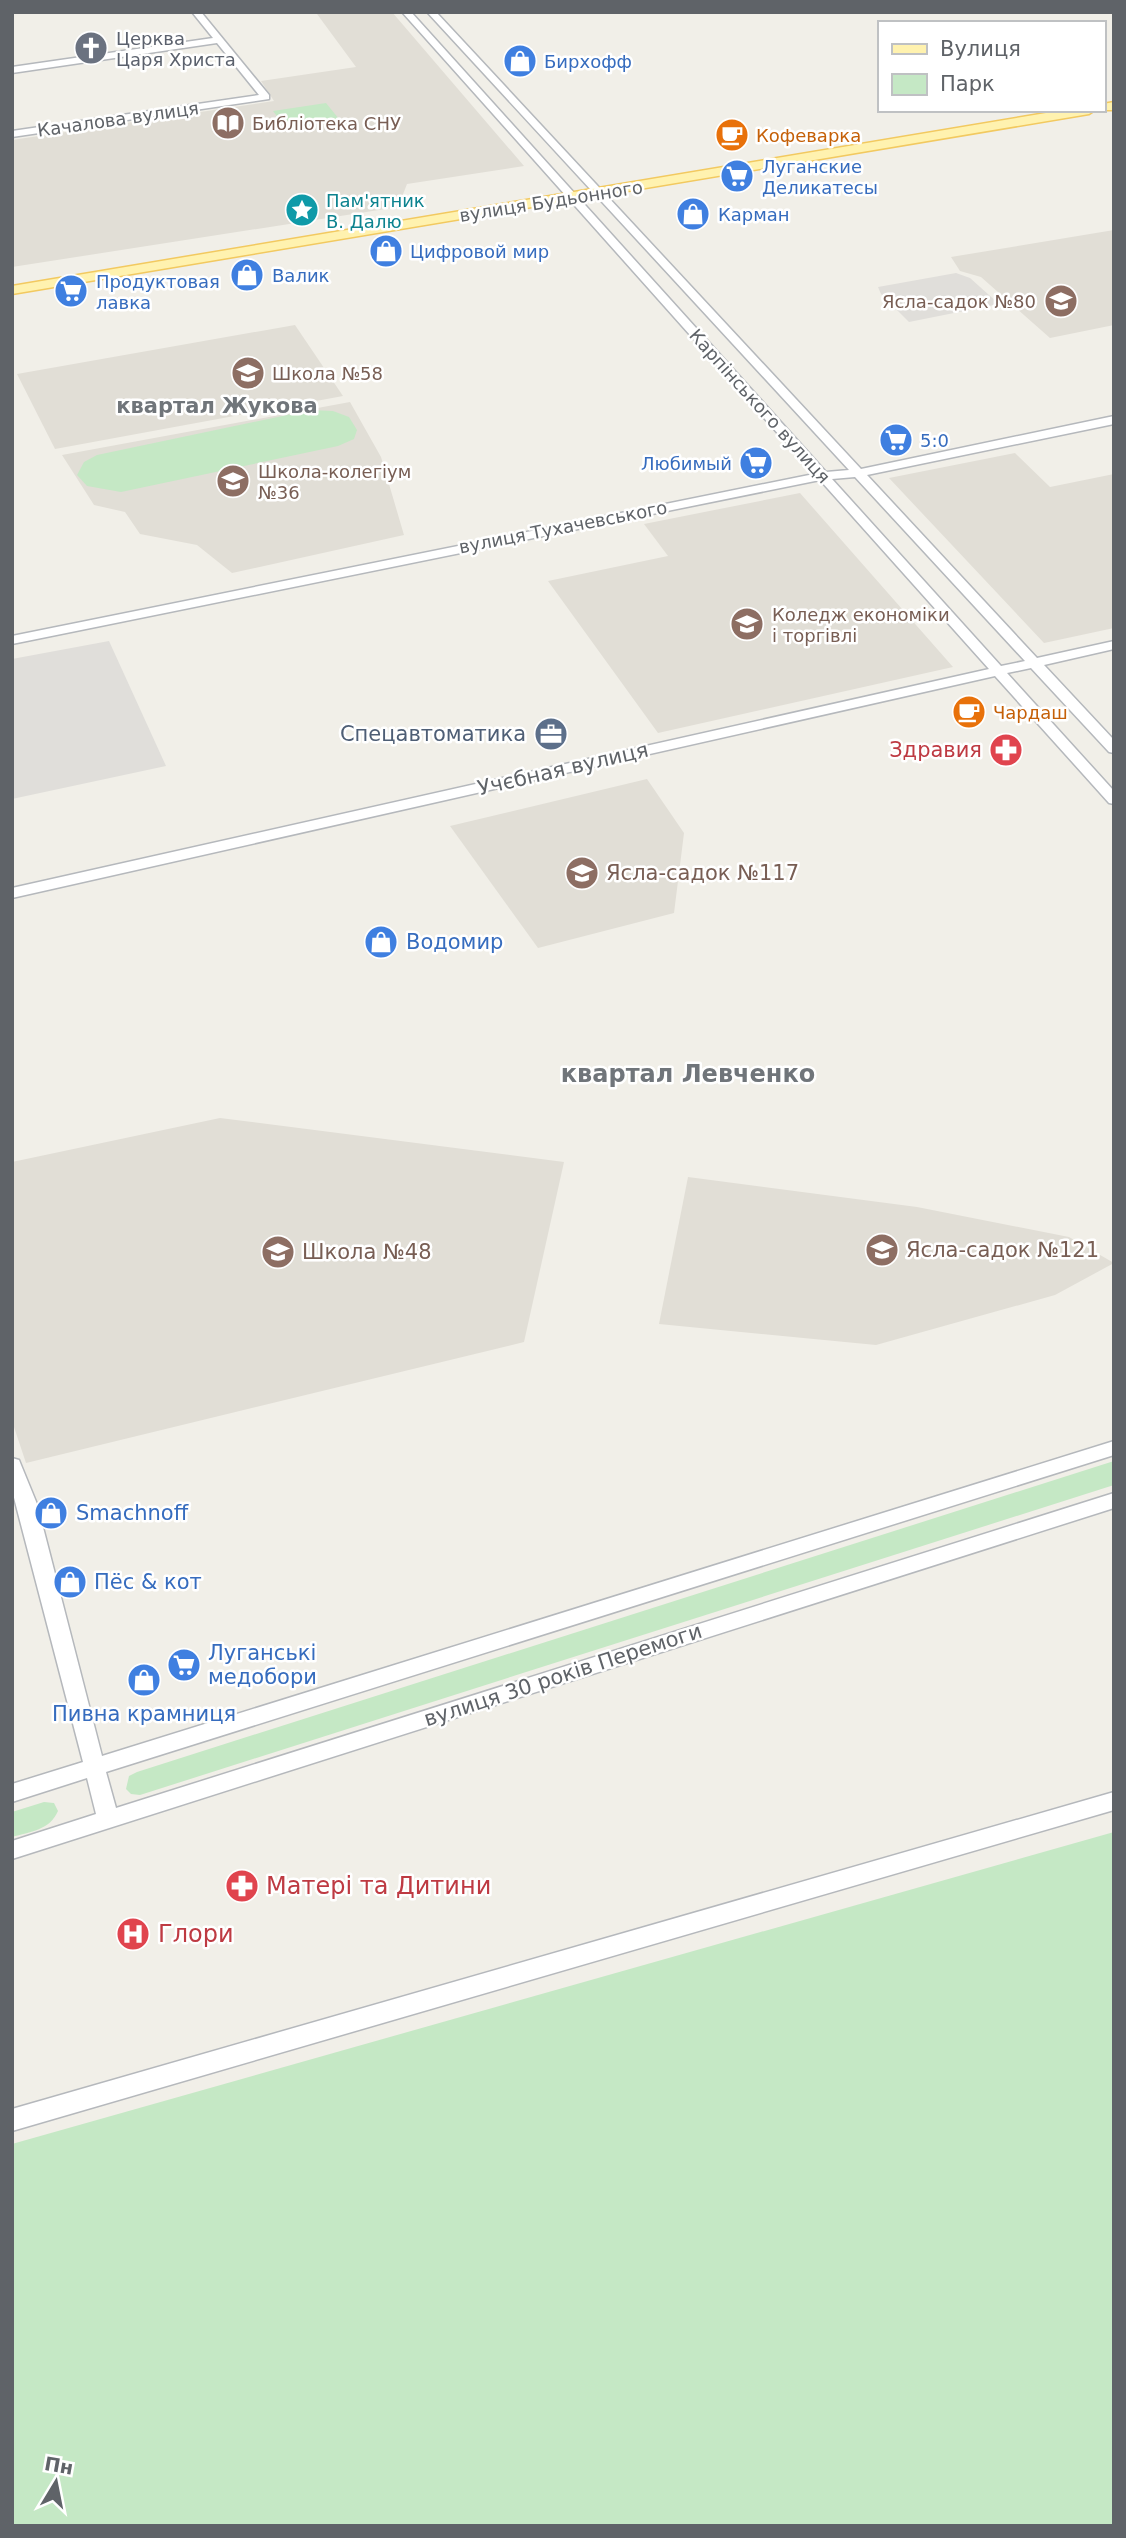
<svg xmlns="http://www.w3.org/2000/svg" width="1126" height="2538" font-family="'DejaVu Sans',sans-serif">
  <rect width="100%" height="100%" fill="#f1efe8"/>
  <!-- industrial -->
  <g fill="#e0deda">
    <polygon points="956,273 970,278 999,304 909,322 881,294 878,287"/>
    <polygon points="109,641 166,766 12,799 12,659"/>
  </g>
  <!-- education -->
  <g fill="#e1ded6">
    <polygon points="392,12 524,166 407,184 398,207 12,267 12,140 274,101 261,81 356,67 317,14"/>
    <polygon points="1114,230 1114,325 1050,338 981,277 960,271 951,257"/>
    <polygon points="295,325 343,396 55,449 17,374"/>
    <polygon points="350,402 381,457 404,535 232,573 197,545 140,534 125,512 94,505 62,455"/>
    <polygon points="1015,453 1050,487 1114,474 1114,628 1044,643 889,478"/>
    <polygon points="800,493 953,667 658,733 548,581 668,556 644,524"/>
    <polygon points="647,779 684,833 674,913 538,948 450,826"/>
    <polygon points="220,1118 564,1162 524,1342 26,1463 12,1421 12,1162"/>
    <polygon points="688,1177 917,1207 1069,1237 1114,1263 1055,1295 876,1345 659,1324"/>
  </g>
  <!-- green -->
  <g fill="#c5e8c5">
    <polygon points="326,103 339,119 286,128 273,111"/>
    <polygon points="311,410 333,411 349,417 357,430 354,439 338,446 121,492 87,486 77,475 84,462 97,455"/>
    <polygon points="1114,1461 1114,1485 140,1795 131,1794 126,1789 129,1776 137,1772"/>
    <path d="M44,1802L54,1803L58,1811C50,1830 30,1832 12,1837V1812Z"/>
    <polygon points="1114,1832 1114,2526 12,2526 12,2144"/>
  </g>
  <g fill="none" stroke-linecap="round" stroke-linejoin="round">
    <defs>
      <g id="minor">
        <polygon points="192,12 201,12 269,95 269,99 12,137 12,131 259,95 217,43 12,73 12,67 213,38"/>
        <path d="M402,12H411L826,472L849,470L427,12H436L861,469L1114,416V424L867,475L1037,658L1114,641V649L1044,665L1114,740V753L1109,752L1031,668L1007,673L1114,791V804L1109,803L995,676L12,898V888L989,669L820,480L12,644V636L814,474ZM855,477L1025,661L1001,666L832,479Z"/>
        <polygon points="1114,1441 1114,1455 106,1772 116,1808 1114,1493 1114,1508 12,1859 12,1841 96,1814 87,1778 12,1802 12,1784 83,1762 12,1490 12,1458 19,1460 21,1465 37,1504 102,1756"/>
        <polygon points="1114,1792 1114,1810 12,2131 12,2109"/>
      </g>
      <g id="major">
        <polygon points="1114,102 1114,110 1098,110 1103,110 1103,104"/>
        <polygon points="1064,110 1095,110 1089,114 12,294 12,286"/>
      </g>
    </defs>
    <!-- minor casing -->
    <use href="#minor" stroke="#b5b8bc" stroke-width="3"/>
    <!-- major casing -->
    <use href="#major" stroke="#f2c960" stroke-width="3"/>
    <!-- minor -->
    <use href="#minor" fill="#fff" fill-rule="evenodd"/>
    <!-- major -->
    <use href="#major" fill="#fff2af" fill-rule="evenodd"/>
  </g>
  <!-- icons -->
  <defs>
    <symbol id="church-disc" viewBox="-11 -11 22 22"><circle r="9.5" fill="#6b7280" stroke="#fff"/><path d="M-1.2-6h2.4v3.5h3.3v2.4h-3.3V6h-2.4V-.1h-3.3v-2.4h3.3Z" fill="#fff"/></symbol>
    <symbol id="shop-disc" viewBox="-11 -11 22 22"><circle r="9.5" fill="#3f7fe0" stroke="#fff"/><path d="M-5-2.5h2.3a2.7 3.5 0 0 1 5.4 0H5L5.5 6h-11ZM-1.5-2.5h3a1.5 2.3 0 0 0-3 0Z" fill="#fff"/></symbol>
    <symbol id="library-disc" viewBox="-11 -11 22 22"><circle r="9.5" fill="#8d6e63" stroke="#fff"/><path d="M-6-4Q-3-5.5-.7-3.5V5Q-3 3-6 4ZM6-4Q3-5.5 .7-3.5V5Q3 3 6 4Z" fill="#fff"/></symbol>
    <symbol id="cafe-disc" viewBox="-11 -11 22 22"><circle r="9.5" fill="#e8710a" stroke="#fff"/><path d="M-5.5-4.5H6V0H3Q3 3.5 0 3.5H-2.5Q-5.5 3.5-5.5 0ZM3-3.2v2h1.7v-2ZM-6 4.5H4V6H-6Z" fill="#fff"/></symbol>
    <symbol id="supermarket-disc" viewBox="-11 -11 22 22"><circle r="9.5" fill="#3f7fe0" stroke="#fff"/><path d="M-6-5.5h2.5l.6 2H6L4.5 2H-2.5L-4.4-4H-6ZM-1.5 3.2a1.3 1.3 0 1 0 .1 0ZM3 3.2a1.3 1.3 0 1 0 .1 0Z" fill="#fff"/></symbol>
    <symbol id="sight-disc" viewBox="-11 -11 22 22"><circle r="9.5" fill="#0f9aa8" stroke="#fff"/><path d="M0-6L1.8-2.2L6-1.7L2.9 1.2L3.7 5.4L0 3.3L-3.7 5.4L-2.9 1.2L-6-1.7L-1.8-2.2Z" fill="#fff"/></symbol>
    <symbol id="school-disc" viewBox="-11 -11 22 22"><circle r="9.5" fill="#8d6e63" stroke="#fff"/><path d="M0-5L7-2L0 1L-7-2ZM-4 1L0 2.5L4 1V4Q0 6-4 4Z" fill="#fff"/></symbol>
    <symbol id="university-disc" viewBox="-11 -11 22 22"><circle r="9.5" fill="#8d6e63" stroke="#fff"/><path d="M0-5L7-2L0 1L-7-2ZM-4 1L0 2.5L4 1V4Q0 6-4 4Z" fill="#fff"/></symbol>
    <symbol id="office-disc" viewBox="-11 -11 22 22"><circle r="9.5" fill="#5c6f8a" stroke="#fff"/><path d="M-6-3h4V-5.5h4V-3h4V5H-6ZM-1-4.5V-3h2v-1.5ZM-6 0V1H6V0Z" fill="#fff"/></symbol>
    <symbol id="pharmacy-disc" viewBox="-11 -11 22 22"><circle r="9.5" fill="#e0444e" stroke="#fff"/><path d="M-2-6h4v4h4v4h-4v4h-4v-4h-4v-4h4Z" fill="#fff"/></symbol>
    <symbol id="hospital-disc" viewBox="-11 -11 22 22"><circle r="9.5" fill="#e0444e" stroke="#fff"/><path d="M-5-5h3v3.5h4V-5h3V5h-3V1.5h-4V5h-3Z" fill="#fff"/></symbol>
  </defs>
  <g fill-rule="evenodd">
    <use href="#church-disc" x="72" y="29" width="38" height="38"/>
    <use href="#shop-disc" x="501" y="42" width="38" height="38"/>
    <use href="#library-disc" x="209" y="104" width="38" height="38"/>
    <use href="#cafe-disc" x="713" y="116" width="38" height="38"/>
    <use href="#supermarket-disc" x="718" y="157" width="38" height="38"/>
    <use href="#sight-disc" x="283" y="191" width="38" height="38"/>
    <use href="#shop-disc" x="674" y="195" width="38" height="38"/>
    <use href="#shop-disc" x="367" y="232" width="38" height="38"/>
    <use href="#shop-disc" x="228" y="256" width="38" height="38"/>
    <use href="#supermarket-disc" x="52" y="272" width="38" height="38"/>
    <use href="#school-disc" x="1042" y="282" width="38" height="38"/>
    <use href="#school-disc" x="229" y="354" width="38" height="38"/>
    <use href="#supermarket-disc" x="877" y="421" width="38" height="38"/>
    <use href="#supermarket-disc" x="737" y="444" width="38" height="38"/>
    <use href="#school-disc" x="214" y="462" width="38" height="38"/>
    <use href="#university-disc" x="728" y="605" width="38" height="38"/>
    <use href="#cafe-disc" x="950" y="693" width="38" height="38"/>
    <use href="#office-disc" x="532" y="715" width="38" height="38"/>
    <use href="#pharmacy-disc" x="987" y="731" width="38" height="38"/>
    <use href="#school-disc" x="563" y="854" width="38" height="38"/>
    <use href="#shop-disc" x="362" y="923" width="38" height="38"/>
    <use href="#school-disc" x="863" y="1231" width="38" height="38"/>
    <use href="#school-disc" x="259" y="1233" width="38" height="38"/>
    <use href="#shop-disc" x="32" y="1494" width="38" height="38"/>
    <use href="#shop-disc" x="51" y="1563" width="38" height="38"/>
    <use href="#supermarket-disc" x="165" y="1646" width="38" height="38"/>
    <use href="#shop-disc" x="125" y="1661" width="38" height="38"/>
    <use href="#pharmacy-disc" x="223" y="1867" width="38" height="38"/>
    <use href="#hospital-disc" x="114" y="1915" width="38" height="38"/>
  </g>
  <g text-anchor="middle" dominant-baseline="central" stroke-width="5" stroke-linejoin="round" paint-order="stroke">
    <!-- far-worship labels -->
    <g font-size="18" fill="#5b616d" stroke="#fff" text-anchor="start">
      <text x="116" y="38">Церква<tspan x="116" dy="21">Царя Христа</tspan></text>
    </g>
    <!-- far-shop labels -->
    <g font-size="18" fill="#366cbe" stroke="#fff" text-anchor="start">
      <text x="544" y="61">Бирхофф</text>
      <text x="762" y="166">Луганские<tspan x="762" dy="21">Деликатесы</tspan></text>
      <text x="718" y="214">Карман</text>
      <text x="410" y="251">Цифровой мир</text>
      <text x="272" y="275">Валик</text>
      <text x="96" y="281">Продуктовая<tspan x="96" dy="21">лавка</tspan></text>
      <text x="920" y="440">5:0</text>
      <text x="732" y="463" text-anchor="end">Любимый</text>
    </g>
    <!-- far-street labels -->
    <g font-size="18" fill="#5f6368" stroke="#fff">
      <text transform="translate(118 119) rotate(-8)">Качалова вулиця</text>
      <text transform="translate(551 201) rotate(-9)">вулиця Будьонного</text>
      <text transform="translate(760 406) rotate(48)">Карпінського вулиця</text>
      <text transform="translate(563 527) rotate(-11)">вулиця Тухачевського</text>
    </g>
    <!-- far-education labels -->
    <g font-size="18" fill="#785e54" stroke="#fff" text-anchor="start">
      <text x="252" y="123">Библіотека СНУ</text>
      <text x="1036" y="301" text-anchor="end">Ясла-садок №80</text>
      <text x="272" y="373">Школа №58</text>
      <text x="258" y="471">Школа-колегіум<tspan x="258" dy="21">№36</tspan></text>
      <text x="772" y="614">Коледж економіки<tspan x="772" dy="21">і торгівлі</tspan></text>
    </g>
    <!-- far-food labels -->
    <g font-size="18" fill="#c56008" stroke="#fff" text-anchor="start">
      <text x="756" y="135">Кофеварка</text>
      <text x="993" y="712">Чардаш</text>
    </g>
    <!-- far-culture labels -->
    <g font-size="18" fill="#0d838f" stroke="#fff" text-anchor="start">
      <text x="326" y="200">Пам'ятник<tspan x="326" dy="21">В. Далю</tspan></text>
    </g>
    <!-- far-quarter labels -->
    <g font-size="21" font-weight="bold" fill="#70757a" stroke="#fff">
      <text x="217" y="406">квартал Жукова</text>
    </g>
    <!-- service labels -->
    <g font-size="21" fill="#4e5e75" stroke="#fff" text-anchor="end">
      <text x="526" y="734">Спецавтоматика</text>
    </g>
    <!-- health labels -->
    <g font-size="21" fill="#be3a42" stroke="#fff" text-anchor="end">
      <text x="982" y="750">Здравия</text>
    </g>
    <!-- street labels -->
    <g font-size="21" fill="#5f6368" stroke="#fff">
      <text transform="translate(563 769) rotate(-13)">Учєбная вулиця</text>
      <text transform="translate(563 1675) rotate(-18)">вулиця 30 років Перемоги</text>
    </g>
    <!-- education labels -->
    <g font-size="21" fill="#785e54" stroke="#fff" text-anchor="start">
      <text x="606" y="873">Ясла-садок №117</text>
      <text x="906" y="1250">Ясла-садок №121</text>
      <text x="302" y="1252">Школа №48</text>
    </g>
    <!-- shop labels -->
    <g font-size="21" fill="#366cbe" stroke="#fff" text-anchor="start">
      <text x="406" y="942">Водомир</text>
      <text x="76" y="1513">Smachnoff</text>
      <text x="94" y="1582">Пёс &amp; кот</text>
      <text x="208" y="1653">Луганські<tspan x="208" dy="24">медобори</tspan></text>
      <text x="144" y="1714" text-anchor="middle">Пивна крамниця</text>
    </g>
    <!-- quarter labels -->
    <g font-size="24" font-weight="bold" fill="#70757a" stroke="#fff">
      <text x="688" y="1074">квартал Левченко</text>
    </g>
    <!-- near-health labels -->
    <g font-size="24" fill="#be3a42" stroke="#fff" text-anchor="start">
      <text x="266" y="1886">Матері та Дитини</text>
      <text x="158" y="1934">Глори</text>
    </g>
  </g>
  <!-- border -->
  <rect width="1126" height="2538" fill="none" stroke="#5f6368" stroke-width="28"/>
  <!-- legend -->
  <rect x="878" y="21" width="228" height="91" fill="#ffffff" stroke="#bfc1c3" stroke-width="2"/>
  <rect x="892" y="44" width="35" height="10" fill="#fff2af" stroke="#bfc1c3" stroke-width="2"/>
  <text x="940" y="56" font-size="21" fill="#5f6368">Вулиця</text>
  <rect x="892" y="74" width="35" height="21" fill="#c5e8c5" stroke="#bfc1c3" stroke-width="2"/>
  <text x="940" y="91" font-size="21" fill="#5f6368">Парк</text>
  <!-- north arrow -->
  <g transform="translate(56 2482) rotate(10)" stroke="#ffffff" stroke-width="5" paint-order="stroke">
  <path d="M0-5L12 26L0 18L-12 26Z" fill="#5f6368"/>
  <text y="-10" font-size="19" font-weight="bold" text-anchor="middle" fill="#5f6368">Пн</text>
  </g>
</svg>
